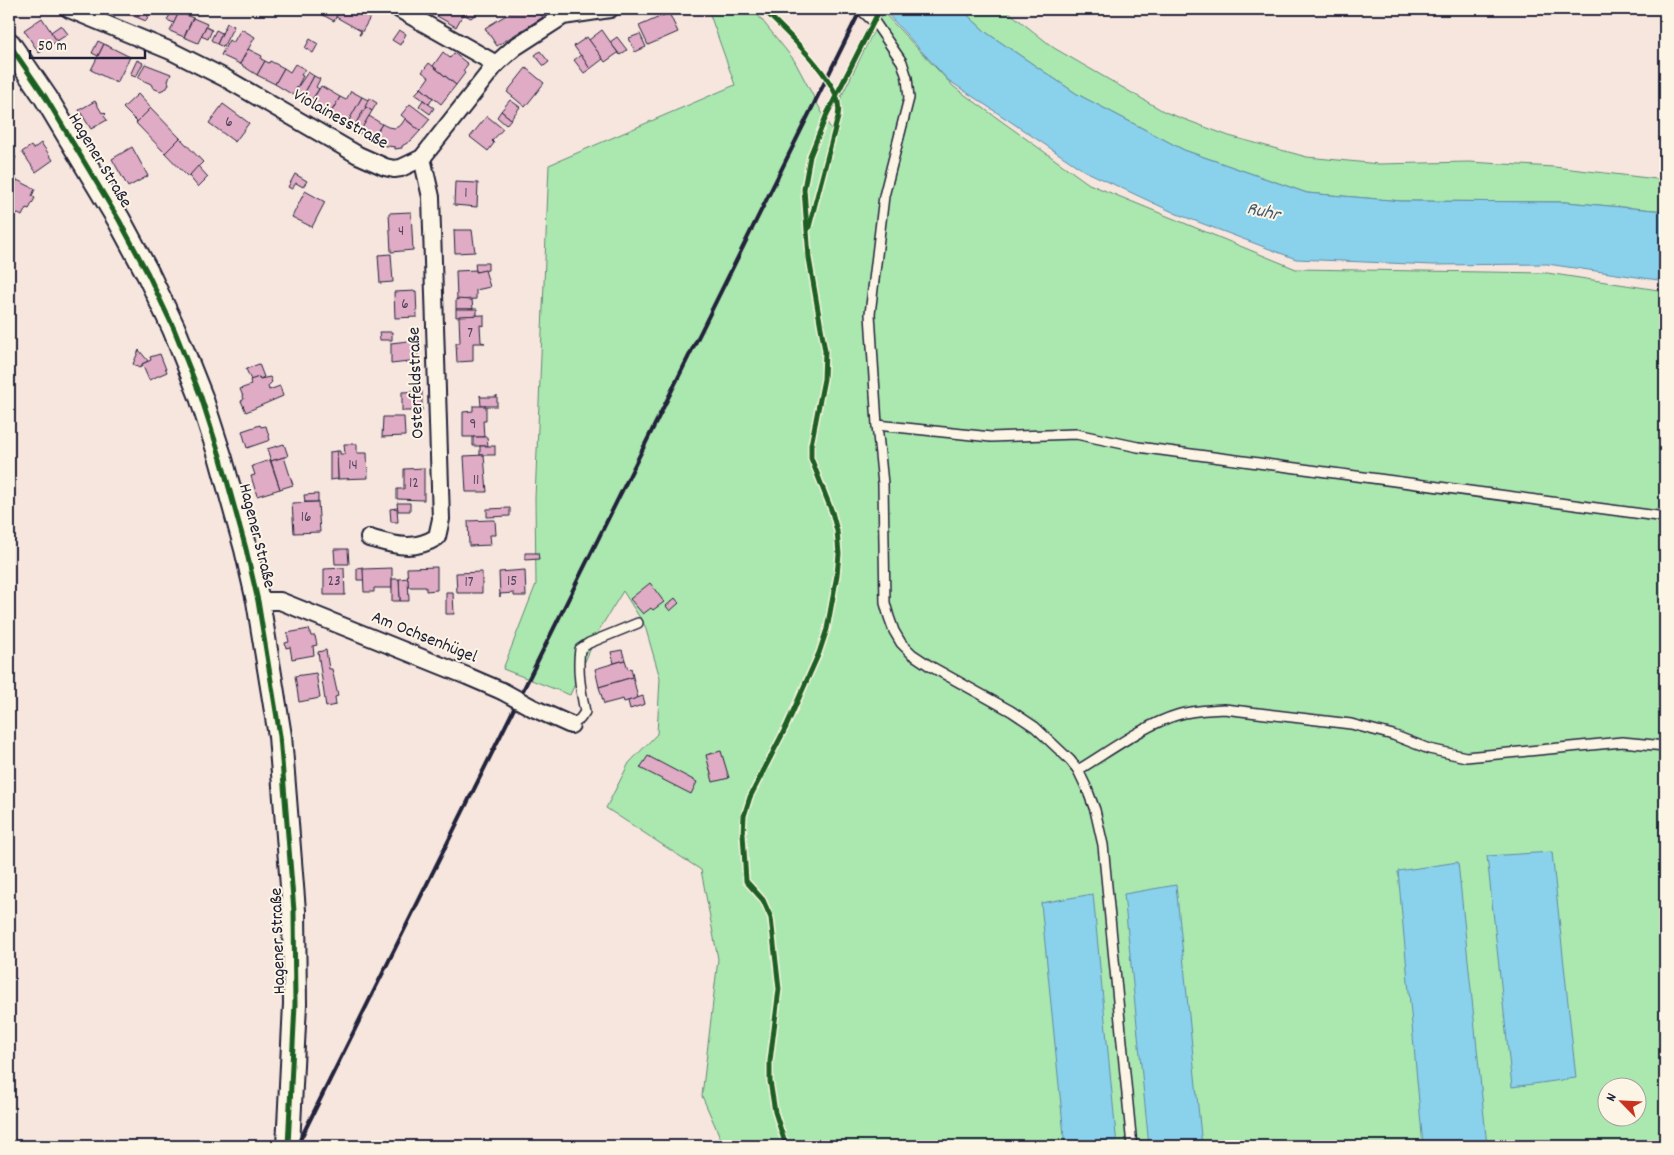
<svg xmlns="http://www.w3.org/2000/svg" width="1674" height="1155" font-family="Dekko,sans-serif">
  <rect width="100%" height="100%" fill="#f6e6de"/>
  <filter id="ink" filterUnits="userSpaceOnUse"><feTurbulence type="fractalNoise" baseFrequency=".02" numOctaves="2"/><feDisplacementMap in="SourceGraphic" scale="10" xChannelSelector="R" yChannelSelector="G"/><feConvolveMatrix kernelMatrix="1 2 1 2 8 2 1 2 1" color-interpolation-filters="sRGB"/></filter>
  <g filter="url(#ink)">
    <!-- green -->
    <g fill="#aae8af" stroke="#668575" fill-rule="evenodd">
      <path d="M708,9H753L794,60L835,137L842,109L841,97L883,12L954,87L1089,184L1296,269L1547,273L1665,291V1146H724L702,1096L718,959L701,870L606,808L629,763L657,734L660,678L645,626L623,591L599,630L570,695L503,669L536,584L535,498L549,165L735,85ZM1606,1088H1636V1118H1606Z"/>
      <polygon points="961,9 1005,9 1054,48 1165,112 1229,136 1307,157 1379,164 1469,162 1554,167 1665,180 1665,211 1566,202 1402,201 1307,193 1184,150 1077,94 987,33"/>
    </g>
    <!-- water -->
    <g fill="#8ad1eb" stroke="#608ba5">
      <polygon points="883,9 961,9 987,33 1077,94 1184,150 1307,193 1402,201 1566,202 1665,211 1665,281 1547,264 1433,265 1296,259 1177,214 1083,170 948,80"/>
      <polygon points="1552,852 1576,1078 1512,1087 1487,856"/>
      <polygon points="1458,862 1487,1146 1423,1146 1398,871"/>
      <polygon points="1176,885 1202,1146 1149,1146 1124,894"/>
      <polygon points="1093,894 1117,1146 1065,1146 1041,903"/>
    </g>
    <!-- building -->
    <g fill="#e0abc4" stroke="#22223b">
      <polygon points="127,9 151,9 146,21 126,13"/>
      <polygon points="324,9 340,9 334,21 321,14"/>
      <polygon points="340,9 369,9 374,11 360,35 359,35 361,31 336,17"/>
      <polygon points="442,9 466,9 456,27 437,16"/>
      <polygon points="466,9 482,9 471,18 463,14"/>
      <polygon points="516,9 538,9 543,17 497,46 485,28"/>
      <polygon points="172,11 178,14 174,23 167,20"/>
      <polygon points="179,12 193,18 184,37 170,31"/>
      <polygon points="669,13 678,32 648,45 639,26"/>
      <polygon points="42,18 57,41 39,53 24,30"/>
      <polygon points="193,18 207,24 198,43 184,37"/>
      <polygon points="227,23 234,26 223,47 217,44"/>
      <polygon points="61,25 68,34 57,41 51,32"/>
      <polygon points="206,27 212,30 208,39 201,36"/>
      <polygon points="241,29 255,37 240,64 221,55 229,40 233,43"/>
      <polygon points="216,30 222,33 217,44 211,40"/>
      <polygon points="399,30 406,34 400,45 392,40"/>
      <polygon points="602,30 618,53 605,62 589,40"/>
      <polygon points="640,34 646,47 635,52 629,38"/>
      <polygon points="587,37 603,59 590,69 574,46"/>
      <polygon points="617,37 627,50 620,55 610,42"/>
      <polygon points="310,39 318,44 313,53 305,48"/>
      <polygon points="98,41 104,44 98,56 92,53"/>
      <polygon points="104,44 130,57 117,83 91,70"/>
      <polygon points="248,49 262,56 261,59 265,61 257,75 240,64"/>
      <polygon points="540,51 549,62 544,66 535,55"/>
      <polygon points="443,52 450,58 454,53 468,64 463,71 465,73 456,85 433,66"/>
      <polygon points="581,55 590,69 584,73 574,60"/>
      <polygon points="137,60 143,63 136,77 130,75"/>
      <polygon points="265,61 269,63 270,61 284,68 275,84 257,75"/>
      <polygon points="429,63 456,85 441,104 421,88 429,77 422,72"/>
      <polygon points="145,64 171,74 168,81 169,84 167,88 160,91 153,88 151,84 138,78"/>
      <polygon points="295,64 305,69 301,75 303,76 293,95 275,84 284,68 290,72"/>
      <polygon points="526,68 544,83 525,107 507,92"/>
      <polygon points="308,72 314,76 303,96 295,91"/>
      <polygon points="314,76 320,79 316,87 319,89 311,101 303,96"/>
      <polygon points="321,86 340,97 329,116 310,104"/>
      <polygon points="421,88 433,98 429,104 415,94"/>
      <polygon points="351,91 362,97 347,125 329,116 340,97 346,100"/>
      <polygon points="138,94 151,108 137,122 123,108"/>
      <polygon points="362,97 368,100 366,107 354,126 348,122"/>
      <polygon points="369,98 377,103 372,111 365,107"/>
      <polygon points="423,100 434,108 430,114 419,106"/>
      <polygon points="510,100 520,107 511,119 501,111"/>
      <polygon points="95,101 102,113 104,112 106,114 104,116 107,120 91,129 79,110"/>
      <polygon points="223,104 249,123 235,142 209,123"/>
      <polygon points="410,104 430,119 420,131 401,115"/>
      <polygon points="366,107 372,111 361,130 354,126"/>
      <polygon points="151,108 180,138 165,153 136,123"/>
      <polygon points="501,111 511,119 506,125 497,117"/>
      <polygon points="369,116 382,124 372,140 359,133"/>
      <polygon points="487,116 503,129 492,141 494,143 488,151 470,137"/>
      <polygon points="405,119 420,131 412,140 402,146 402,148 395,149 395,147 380,145 372,140 382,124 388,127 395,128 401,125"/>
      <polygon points="180,138 203,162 188,177 165,153"/>
      <polygon points="41,143 53,160 36,172 22,152 31,146 33,149"/>
      <polygon points="132,147 148,176 128,187 112,159"/>
      <polygon points="10,154 16,157 11,168 9,167"/>
      <polygon points="198,166 208,177 198,187 189,176"/>
      <polygon points="295,174 307,181 303,187 296,183 292,189 288,187"/>
      <polygon points="17,180 35,189 32,196 35,198 29,209 26,208 22,216 9,209 9,196"/>
      <polygon points="455,182 478,183 477,207 454,205"/>
      <polygon points="305,191 325,202 312,227 292,217"/>
      <polygon points="411,212 413,250 391,252 389,213"/>
      <polygon points="454,230 472,230 475,252 455,253"/>
      <polygon points="391,254 393,282 380,283 378,255"/>
      <polygon points="475,263 488,263 488,270 476,272"/>
      <polygon points="476,270 476,272 485,270 490,287 476,290 476,299 457,300 456,271"/>
      <polygon points="416,291 417,317 395,318 394,292"/>
      <polygon points="456,299 472,300 473,309 456,309"/>
      <polygon points="456,309 477,309 477,315 456,317"/>
      <polygon points="484,315 484,326 480,325 481,342 485,343 473,343 473,361 457,362 456,343 460,343 459,316"/>
      <polygon points="379,332 392,332 392,340 380,340"/>
      <polygon points="408,341 418,341 418,361 391,364 391,343"/>
      <polygon points="139,350 148,361 142,364 143,366 139,368 133,364"/>
      <polygon points="160,354 167,372 149,380 142,364 151,360 150,357"/>
      <polygon points="259,364 264,377 260,379 259,377 251,380 246,369"/>
      <polygon points="259,377 260,379 270,377 272,382 268,386 269,390 280,386 283,396 246,412 241,401 244,399 240,389 251,385 250,380"/>
      <polygon points="422,391 422,411 402,411 402,392"/>
      <polygon points="480,395 481,397 496,397 497,395 497,406 481,406"/>
      <polygon points="473,406 486,406 486,421 483,421 484,437 463,437 463,412 473,411"/>
      <polygon points="383,417 404,417 405,436 382,437"/>
      <polygon points="260,425 261,427 266,426 270,440 247,448 242,431"/>
      <polygon points="473,437 487,437 488,446 473,446"/>
      <polygon points="284,444 288,456 271,461 267,449"/>
      <polygon points="344,444 357,444 357,453 367,453 368,478 338,479 337,451 340,451 340,454 345,454"/>
      <rect x="480" y="446" width="15" height="9"/>
      <polygon points="337,451 338,479 330,480 330,452"/>
      <polygon points="484,455 487,492 466,492 464,456"/>
      <polygon points="284,457 293,485 280,489 271,461"/>
      <polygon points="270,460 280,489 257,496 251,476 255,475 252,466"/>
      <polygon points="424,468 424,500 397,499 397,489 404,489 404,469"/>
      <polygon points="318,494 318,502 305,502 304,495"/>
      <polygon points="318,502 320,532 294,533 292,503"/>
      <polygon points="397,503 410,503 410,511 398,511"/>
      <polygon points="397,508 398,522 391,522 390,509"/>
      <polygon points="510,508 510,516 487,517 487,509"/>
      <polygon points="490,520 495,520 496,535 490,535 491,545 469,546 468,521"/>
      <polygon points="334,549 348,549 349,564 335,564"/>
      <polygon points="525,553 538,553 539,559 525,560"/>
      <polygon points="363,567 364,580 357,580 357,568"/>
      <polygon points="437,567 437,590 426,591 426,587 408,587 407,568"/>
      <polygon points="344,568 345,595 324,595 324,569"/>
      <polygon points="392,568 392,588 374,588 374,592 364,592 363,569"/>
      <polygon points="525,570 526,596 514,596 514,593 500,594 500,597 499,572"/>
      <polygon points="482,572 482,593 457,593 456,573"/>
      <polygon points="408,578 409,601 400,601 399,579"/>
      <polygon points="392,579 399,579 400,601 392,601"/>
      <polygon points="650,583 664,602 653,610 651,608 643,614 630,599"/>
      <polygon points="446,592 453,592 454,614 446,614"/>
      <polygon points="675,598 679,603 670,611 666,606"/>
      <polygon points="309,629 311,636 315,636 317,645 313,646 314,655 292,659 290,647 286,648 285,643 289,642 287,633"/>
      <polygon points="326,650 329,669 332,669 338,696 335,697 336,705 326,707 318,652"/>
      <polygon points="622,650 625,660 614,663 611,652"/>
      <polygon points="625,660 628,669 631,668 633,677 599,687 595,669"/>
      <polygon points="316,673 320,698 299,702 295,676"/>
      <polygon points="633,677 638,698 624,702 623,699 604,704 599,687"/>
      <polygon points="643,696 645,704 630,709 628,701"/>
      <polygon points="721,751 729,778 713,782 706,755"/>
      <polygon points="648,756 697,782 691,794 640,768"/>
    </g>
    <g fill="none" stroke-linecap="round" stroke-linejoin="round">
      <defs>
        <g id="service">
          <polyline points="860,9 876,24 902,62 907,78 909,98 884,196 870,314 877,425 883,484 885,603 889,617 894,631 901,643 912,654 930,666 1011,711 1035,727 1070,760 1078,770 1087,789 1095,810 1103,845 1132,1146"/>
          <polyline points="877,425 991,437 1076,434 1138,447 1665,517"/>
          <path d="M571,725L580,719L585,712C581,691 577,671 580,649L589,643L638,623"/>
          <path d="M1078,770C1108,752 1144,725 1177,715C1192,710 1209,710 1224,709L1351,724L1393,735L1429,749L1466,757L1622,742L1665,746"/>
        </g>
        <g id="minor">
          <polyline points="69,9 171,51 225,78 358,155 385,167 394,169 401,168 422,158 496,64 515,47 563,16 610,9"/>
          <polyline points="399,9 496,64"/>
          <path d="M369,538C394,545 413,552 437,537L441,519L431,197L422,158"/>
          <polyline points="258,601 280,601 467,676 502,691"/>
          <polyline points="533,708 571,725"/>
        </g>
        <polyline id="secondary" points="9,44 46,98 119,220 148,274 174,329 201,397 221,459 246,549 258,601 280,736 294,911 295,1004 288,1146"/>
      </defs>
      <!-- service casing -->
      <use href="#service" stroke="#22223b" stroke-width="12"/>
      <!-- minor casing -->
      <use href="#minor" stroke="#22223b" stroke-width="20"/>
      <!-- secondary casing -->
      <use href="#secondary" stroke="#22223b" stroke-width="26"/>
      <!-- service -->
      <use href="#service" stroke="#fcf5e5" stroke-width="9"/>
      <!-- minor -->
      <use href="#minor" stroke="#fcf5e5" stroke-width="16"/>
      <!-- secondary -->
      <use href="#secondary" stroke="#fcf5e5" stroke-width="22"/>
      <!-- rail -->
      <polyline stroke="#22223b" stroke-width="4" points="297,1146 861,9"/>
      <defs>
        <polyline id="minor-bridge" points="502,691 533,708"/>
      </defs>
      <!-- minor-bridge casing -->
      <use href="#minor-bridge" stroke="#22223b" stroke-width="20" stroke-linecap="butt"/>
      <!-- minor-bridge -->
      <use href="#minor-bridge" stroke="#fcf5e5" stroke-width="16"/>
      <defs>
        <g id="cycleway">
          <path d="M763,9C783,29 833,75 838,102C839,107 839,112 838,117L809,227"/>
          <polyline points="9,44 46,98 119,220 148,274 174,329 201,397 221,459 246,549 258,601 280,736 294,911 295,1004 288,1146"/>
          <polyline points="786,1146 775,1112 770,1081 770,1061 779,989 771,918 763,900 746,881 743,834 744,816 750,797 786,727 819,653 827,629 837,575 839,554 837,531 832,512 811,458 811,445 824,379 825,351 809,258 804,189 810,156 827,114 880,9"/>
        </g>
      </defs>
      <!-- cycleway casing -->
      <use href="#cycleway" stroke="#fcf5e5" stroke-width="8"/>
      <!-- cycleway -->
      <use href="#cycleway" stroke="#1b5e20" stroke-width="5"/>
    </g>
  </g>
  <g text-anchor="middle" dominant-baseline="central" stroke-width="4" stroke-linejoin="round" paint-order="stroke">
    <!-- number labels -->
    <g font-size="15" fill="#52445d">
      <text x="229" y="123">6</text>
      <text x="466" y="194">1</text>
      <text x="401" y="232">4</text>
      <text x="405" y="305">6</text>
      <text x="470" y="334">7</text>
      <text x="473" y="425">9</text>
      <text x="353" y="466">14</text>
      <text x="476" y="481">11</text>
      <text x="414" y="484">12</text>
      <text x="306" y="518">16</text>
      <text x="334" y="582">23</text>
      <text x="512" y="582">15</text>
      <text x="469" y="583">17</text>
    </g>
    <!-- street labels -->
    <g font-size="18" fill="#22223b" stroke="#fcf5e5">
      <text transform="translate(340 120) rotate(29)">Violainesstraße</text>
      <text transform="translate(99 161) rotate(59)">Hagener Straße</text>
      <text transform="translate(417 383) rotate(-92)">Osterfeldstraße</text>
      <text transform="translate(256 536) rotate(76)">Hagener Straße</text>
      <text transform="translate(424 638) rotate(22)">Am Ochsenhügel</text>
      <text transform="translate(279 941) rotate(-92)">Hagener Straße</text>
    </g>
    <!-- water labels -->
    <g font-size="19" font-style="italic" fill="#415770" stroke="#fcf5e5">
      <text transform="translate(1263 213) rotate(13)">Ruhr</text>
    </g>
  </g>
  <!-- margin -->
  <rect width="1674" height="1155" fill="none" stroke="#fcf5e5" stroke-width="30"/>
  <rect x="15" y="15" width="1644" height="1125" fill="none" stroke="#22223b" stroke-width="2" filter="url(#ink)"/>
  <!-- north arrow -->
  <g transform="translate(1622 1102) rotate(294)"><circle r="24" fill="#fcf5e5" stroke="#a5a1a1"/>
  <path d="M0-4L9 19L0 12L-9 19Z" fill="#c8321e"/>
  <text y="-8" font-size="14" font-weight="bold" text-anchor="middle" fill="#22223b">N</text>
  </g>
  <!-- scale -->
  <path d="M30 50v8h115v-8" fill="none" stroke="#22223b" stroke-width="2.5"/>
  <text x="38" y="50" font-size="15" fill="#22223b" stroke="#fcf5e5" stroke-width="4" paint-order="stroke">50 m</text>
</svg>
